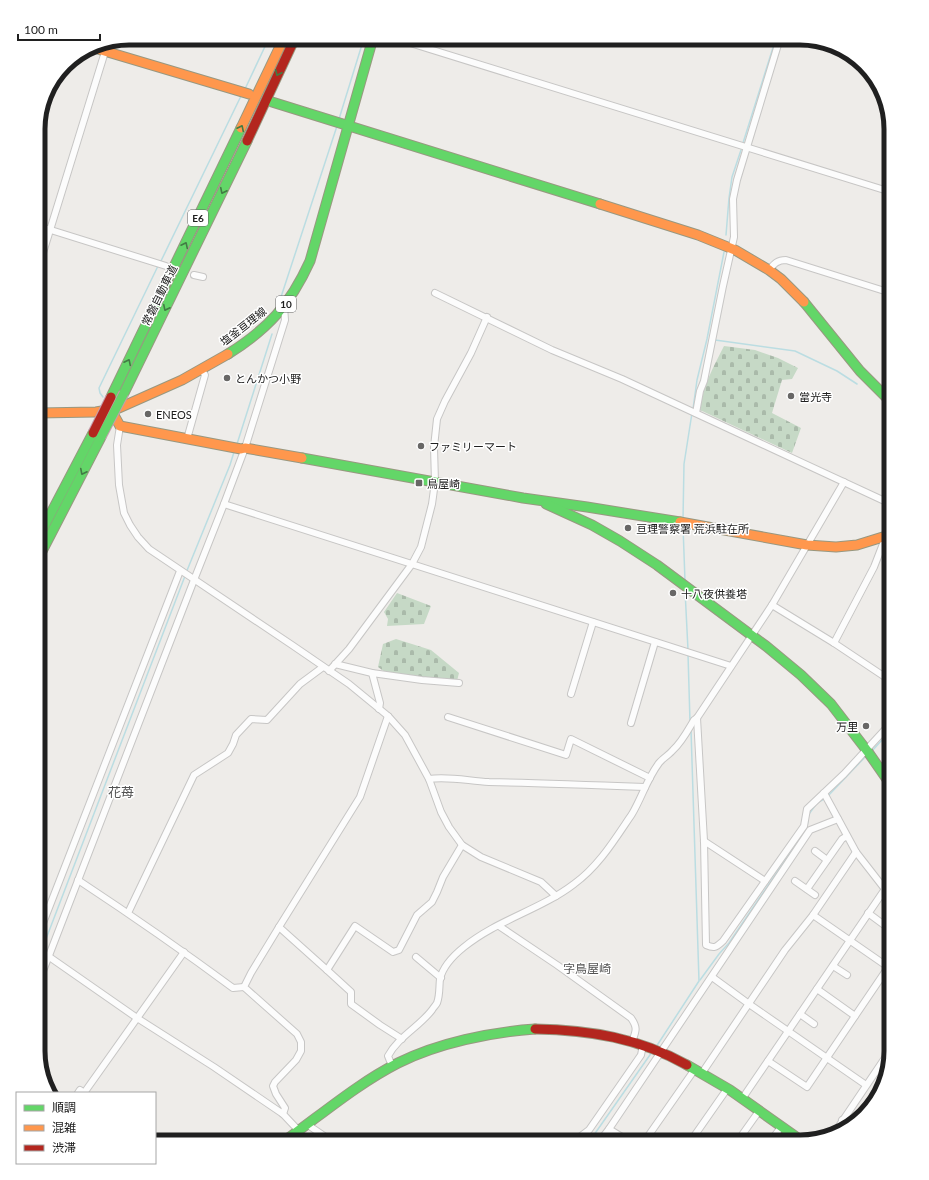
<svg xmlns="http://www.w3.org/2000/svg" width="929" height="1180" font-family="Lato,'Noto Sans JP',sans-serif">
  <defs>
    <pattern id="cemetery-stones" width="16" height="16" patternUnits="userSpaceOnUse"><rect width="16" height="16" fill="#c6d9c6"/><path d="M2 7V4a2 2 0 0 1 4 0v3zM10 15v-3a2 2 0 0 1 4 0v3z" fill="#aabaaa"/></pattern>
  </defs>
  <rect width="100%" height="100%" fill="#eeece9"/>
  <!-- cemetery -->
  <g fill="url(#cemetery-stones)">
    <path d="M724,346L755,350L778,358L798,368L792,379L782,380L772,413L801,428L792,453L700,410C703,385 713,368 724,346Z"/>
    <polygon points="397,593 431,606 424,624 387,626 388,619 384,612"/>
    <polygon points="396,639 431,650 459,673 457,681 385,672 378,667 383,644"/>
  </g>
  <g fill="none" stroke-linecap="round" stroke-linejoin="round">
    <!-- stream -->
    <g stroke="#bbdde2" stroke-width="1.5">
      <polyline points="245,89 269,38"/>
      <polyline points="339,119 364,38"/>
      <polyline points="743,143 776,38"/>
      <polyline points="726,235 729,198 732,177 741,150"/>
      <polyline points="160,263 241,96"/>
      <polyline points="281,297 337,126"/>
      <polyline points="715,340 795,351 837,371 857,384"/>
      <polyline points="103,397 100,393 99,388 158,266"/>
      <polyline points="693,409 697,380 707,339 724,252"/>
      <polyline points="237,444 272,334"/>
      <polyline points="683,519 684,464 692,413"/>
      <polyline points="683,526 685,581"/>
      <polyline points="186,573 230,465 234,452"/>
      <polyline points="685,590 688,650"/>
      <polyline points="688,654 690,722"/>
      <polyline points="872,751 891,730"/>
      <polyline points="827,797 866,756"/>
      <polyline points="809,814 817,803 824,799"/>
      <polyline points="41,952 185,576"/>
      <polyline points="38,960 40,956"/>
      <polyline points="700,980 719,954 729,943 807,828 808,818"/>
      <polyline points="656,1047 699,981 691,730"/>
      <polyline points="589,1142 652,1052"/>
    </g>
    <defs>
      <g id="street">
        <polyline points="394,38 891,192"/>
        <polyline points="38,226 166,266"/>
        <polyline points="38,269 108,42"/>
        <path d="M769,270C774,264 777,260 786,260L891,293"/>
        <polyline points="194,275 203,277"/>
        <polyline points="435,293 552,350 622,379 891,504"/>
        <polyline points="696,413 700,391 704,381 723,286 734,237 733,199 737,180 780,38"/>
        <polyline points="120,426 117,445 119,485 124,513 130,525 138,537 149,549 292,645 349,684 388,716 405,735 429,779 441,812 449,827 462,845 481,857 541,882 556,896"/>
        <polyline points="187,439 205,375 202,370"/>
        <polyline points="224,504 731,666"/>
        <polyline points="772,605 834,643 891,681"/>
        <polyline points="834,643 874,567 886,536"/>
        <polyline points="335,664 372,673 422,680 459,683"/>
        <polyline points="329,671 349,649 412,564 421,547 432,504 435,482 434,447 437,419 445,401 471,353 487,317"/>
        <polyline points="372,673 380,703 379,709"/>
        <polyline points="571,694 593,622"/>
        <polyline points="448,717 566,755 571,739 650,778"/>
        <path d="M697,718L704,841L706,945C715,949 716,947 723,941L804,826L807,809L844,774L891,723"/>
        <polyline points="631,723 655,642"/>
        <polyline points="885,776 891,768"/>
        <path d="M429,779C448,776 469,781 489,782C541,783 593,785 645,787"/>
        <polyline points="824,793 856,852 891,897"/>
        <polyline points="704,841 765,881"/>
        <polyline points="815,851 827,860"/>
        <path d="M78,880C131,915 183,951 233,988L244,987"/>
        <polyline points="795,881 815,895"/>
        <polyline points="807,889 842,839 847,836"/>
        <polyline points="128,913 194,775 228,753 233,744 236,735 251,719 267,720 300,684 323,667"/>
        <polyline points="868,913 891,930"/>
        <polyline points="813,915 891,969"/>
        <path d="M499,926L557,965L631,1018C638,1028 636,1031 632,1042"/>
        <polyline points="279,927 327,970"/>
        <polyline points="38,936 180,571"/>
        <polyline points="38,952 48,956 137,1018 214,1067 283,1114 299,1131"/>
        <polyline points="416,957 441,978"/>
        <polyline points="833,966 847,975"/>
        <polyline points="712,977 749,1004 866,1085"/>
        <polyline points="38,984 194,580 224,504 245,448 285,320 284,306"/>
        <polyline points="817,989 855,1016"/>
        <polyline points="800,1014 814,1024"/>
        <polyline points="402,1039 380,1025 351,1004 351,992 327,970 355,926 393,952 399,950 417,915 432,902 437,892 443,877 462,845"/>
        <polyline points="768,1061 807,1087 891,963"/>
        <path d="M392,1066L388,1056C398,1037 419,1027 432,1010C433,1008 436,1005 437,1003C440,995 439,987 440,979C443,966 454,955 464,947C497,920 540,910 574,884C599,866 615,839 632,814C642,797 647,779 659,763C663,758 669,755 673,750C682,742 688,730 694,720L697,718L772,605L844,482"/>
        <polyline points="702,1073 785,950 813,915 856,852"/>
        <polyline points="78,1093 80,1090 84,1093 184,952"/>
        <polyline points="742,1099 885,889"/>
        <polyline points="283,1114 285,1108 276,1094 273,1086 275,1082 296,1060 301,1051 301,1042 297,1034 244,987 251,973 279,927 360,797 388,716"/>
        <polyline points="842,1120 851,1126"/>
        <polyline points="308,1125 333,1142"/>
        <polyline points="609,1129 630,1142"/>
        <polyline points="835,1132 891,1049"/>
        <polyline points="573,1142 589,1130 641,1055 643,1045"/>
        <polyline points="599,1142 609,1129 810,830 838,819"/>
        <polyline points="644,1142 695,1069"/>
        <polyline points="690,1142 727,1089"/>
        <polyline points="737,1142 759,1111"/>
        <polyline points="770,1142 781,1127"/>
      </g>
      <g id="fast">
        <polyline points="272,102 600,204"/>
        <polyline points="804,302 860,371 891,402"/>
        <path d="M228,354C268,329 290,305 310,261L373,38"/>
        <polyline points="124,393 247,141"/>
        <polyline points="111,397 241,128"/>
        <polyline points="302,458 523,498 587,507 680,522"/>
        <polyline points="546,504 592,525 620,541 657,565 766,646 801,675 831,704 868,752 891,785"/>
        <polyline points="38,538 93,433"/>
        <polyline points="38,559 101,437"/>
        <polyline points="687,1065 730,1090 802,1141"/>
        <path d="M283,1142C321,1115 357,1084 398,1063C438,1043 491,1032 535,1029"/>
      </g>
      <g id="slow">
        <polyline points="91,47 249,94"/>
        <polyline points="241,128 284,38"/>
        <polyline points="600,204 698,235 735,250 769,270 781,279 804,302"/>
        <polyline points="111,410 120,426 241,449 245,448 302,458"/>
        <polyline points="38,413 96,412 119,408 182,380 228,354"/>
        <polyline points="680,522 807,545 836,547 857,545 886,536 891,532"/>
      </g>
      <g id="jam">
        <polyline points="247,141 295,38"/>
        <path d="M535,1029C590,1030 639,1038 687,1065"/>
      </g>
    </defs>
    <!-- street casing -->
    <use href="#street" stroke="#c7c6c5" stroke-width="8"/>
    <!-- fast casing -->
    <use href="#fast" stroke="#989880" stroke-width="11"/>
    <!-- slow casing -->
    <use href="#slow" stroke="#989880" stroke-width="11"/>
    <!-- jam casing -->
    <use href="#jam" stroke="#989880" stroke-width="11"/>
    <!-- street -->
    <use href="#street" stroke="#fcfcfc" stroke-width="6"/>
    <!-- fast -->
    <use href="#fast" stroke="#63d668" stroke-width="9"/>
    <!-- slow -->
    <use href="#slow" stroke="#ff974d" stroke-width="9"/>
    <!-- jam -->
    <use href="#jam" stroke="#b3261e" stroke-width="9"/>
    <defs>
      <polyline id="fast-bridge" points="101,437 124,393"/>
      <polyline id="jam-bridge" points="93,433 111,397"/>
    </defs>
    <!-- fast-bridge casing -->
    <use href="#fast-bridge" stroke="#c49eac" stroke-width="11" stroke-linecap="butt"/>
    <!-- jam-bridge casing -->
    <use href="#jam-bridge" stroke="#c49eac" stroke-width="11" stroke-linecap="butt"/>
    <!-- fast-bridge -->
    <use href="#fast-bridge" stroke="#63d668" stroke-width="9"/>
    <!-- jam-bridge -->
    <use href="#jam-bridge" stroke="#b3261e" stroke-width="9"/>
  </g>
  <!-- one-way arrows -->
  <defs><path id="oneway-chevron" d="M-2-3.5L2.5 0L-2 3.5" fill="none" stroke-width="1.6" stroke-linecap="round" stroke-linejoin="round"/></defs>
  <g stroke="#427b44">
    <use href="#oneway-chevron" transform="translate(278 73) rotate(115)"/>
    <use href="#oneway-chevron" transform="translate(241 128) rotate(-64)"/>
    <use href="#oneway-chevron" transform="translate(223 191) rotate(116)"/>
    <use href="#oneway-chevron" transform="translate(185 245) rotate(-64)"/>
    <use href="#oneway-chevron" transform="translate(166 308) rotate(116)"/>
    <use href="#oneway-chevron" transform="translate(128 362) rotate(-64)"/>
    <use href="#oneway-chevron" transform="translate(83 472) rotate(117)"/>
  </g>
  <!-- markers -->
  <g fill="#686766" stroke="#fff" stroke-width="1.5">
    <circle cx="227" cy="378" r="4"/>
    <circle cx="791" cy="396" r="4"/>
    <circle cx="148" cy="414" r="4"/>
    <circle cx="421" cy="446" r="4"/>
    <rect x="415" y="479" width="8" height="8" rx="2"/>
    <circle cx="628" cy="528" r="4"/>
    <circle cx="673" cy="593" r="4"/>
    <circle cx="866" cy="726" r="4"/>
  </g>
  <g text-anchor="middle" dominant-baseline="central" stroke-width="3" stroke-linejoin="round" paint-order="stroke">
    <!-- shield labels -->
    <g fill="#fff" stroke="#636363" stroke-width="1">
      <rect x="188" y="210" width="20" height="16" rx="3"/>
      <rect x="276" y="296" width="20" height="16" rx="3"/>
    </g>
    <g font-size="10" font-weight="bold" fill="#202020">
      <text x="198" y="218">E6</text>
      <text x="286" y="304">10</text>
    </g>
    <!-- street labels -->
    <g font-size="11" fill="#202020" stroke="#fff">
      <text transform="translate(159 295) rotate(-64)">常磐自動車道</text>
      <text transform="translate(243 326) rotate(-38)">塩釜亘理線</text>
    </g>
    <!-- poi labels -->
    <g font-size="11" fill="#202020" stroke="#fff" text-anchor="start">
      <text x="235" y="378">とんかつ小野</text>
      <text x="799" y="396">當光寺</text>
      <text x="156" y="414">ENEOS</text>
      <text x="429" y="446">ファミリーマート</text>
      <text x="427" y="483">鳥屋崎</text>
      <text x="636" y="528">亘理警察署 荒浜駐在所</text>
      <text x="681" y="593">十八夜供養塔</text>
      <text x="858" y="726" text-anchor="end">万里</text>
    </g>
    <!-- neighbourhood labels -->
    <g font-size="12" fill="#535353" stroke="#fff">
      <text x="587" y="968">字鳥屋崎</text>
    </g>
    <!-- quarter labels -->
    <g font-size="13" fill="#535353" stroke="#fff">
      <text x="121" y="792">花苺</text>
    </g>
  </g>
  <!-- crop -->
  <path d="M0 0H929V1180H0ZM129 45H800A84 84 0 0 1 884 129V1051A84 84 0 0 1 800 1135H129A84 84 0 0 1 45 1051V129A84 84 0 0 1 129 45Z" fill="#fff" fill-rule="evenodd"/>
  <path fill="none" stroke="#202020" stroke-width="5" d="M129 45H800A84 84 0 0 1 884 129V1051A84 84 0 0 1 800 1135H129A84 84 0 0 1 45 1051V129A84 84 0 0 1 129 45Z"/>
  <!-- legend -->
  <rect x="16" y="1092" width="140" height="72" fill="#ffffff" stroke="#a6a6a6"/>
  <rect x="24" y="1105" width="20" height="6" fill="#63d668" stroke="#a6a6a6"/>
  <text x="52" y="1112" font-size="12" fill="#202020">順調</text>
  <rect x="24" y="1125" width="20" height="6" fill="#ff974d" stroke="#a6a6a6"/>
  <text x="52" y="1132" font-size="12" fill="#202020">混雑</text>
  <rect x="24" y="1145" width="20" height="6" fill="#b3261e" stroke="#a6a6a6"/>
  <text x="52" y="1152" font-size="12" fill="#202020">渋滞</text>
  <!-- scale -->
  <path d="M18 34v6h82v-6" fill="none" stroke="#202020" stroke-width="2"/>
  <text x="24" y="34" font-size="12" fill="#202020" stroke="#ffffff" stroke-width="3" paint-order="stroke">100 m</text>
</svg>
